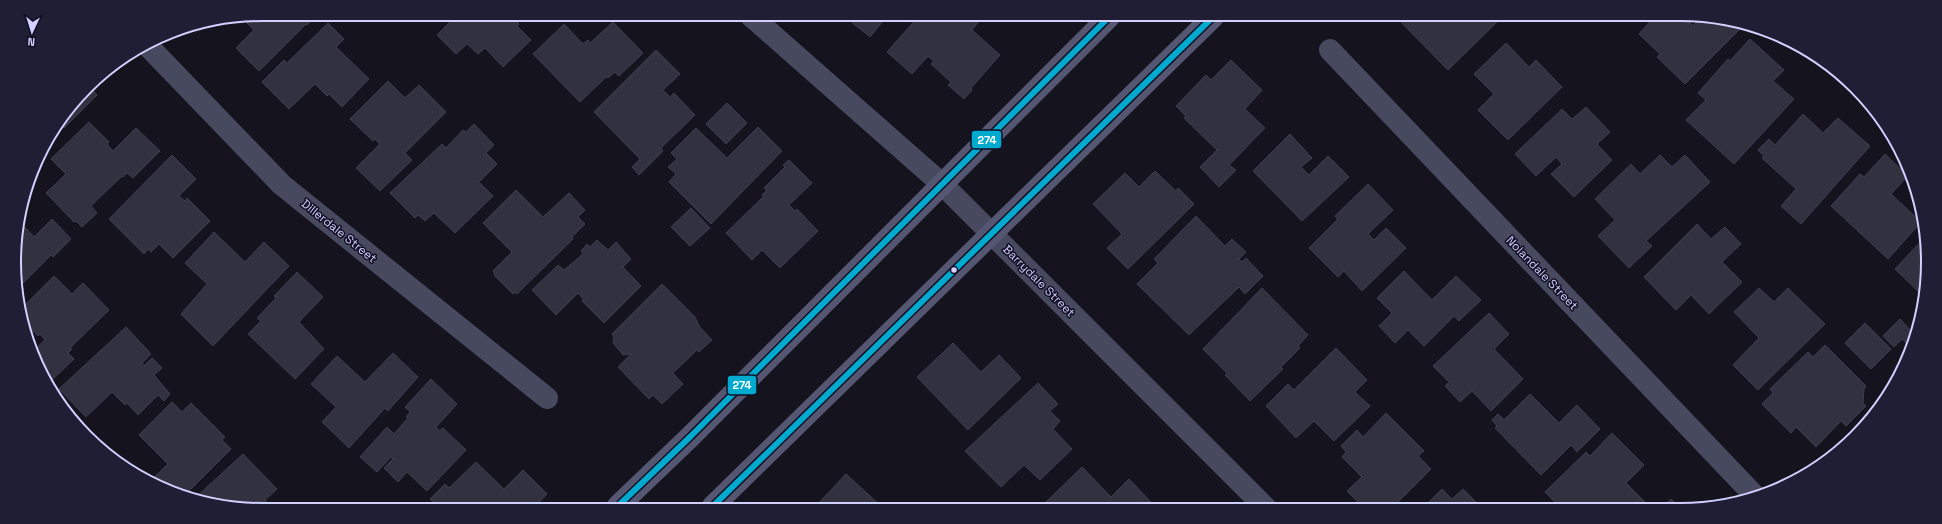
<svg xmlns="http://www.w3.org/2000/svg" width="1942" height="524" font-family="'Space Grotesk',sans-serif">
  <rect width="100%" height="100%" fill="#14131e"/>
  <!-- building -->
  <g fill="#323140" stroke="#3f3d51">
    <polygon points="262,14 318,14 307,25 306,24 259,71 236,48 254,30 242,18"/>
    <polygon points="455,15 510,15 519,24 517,26 531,40 503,67 485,48 478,54 467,44 456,54 437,35 454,18 453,17"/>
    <polygon points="851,16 887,16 870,37 849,20"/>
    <polygon points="919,16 973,16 979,21 972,30 1000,55 971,88 972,90 964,99 948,85 951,82 931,64 934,61 928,56 912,74 887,52"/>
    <polygon points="1397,18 1493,18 1497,22 1448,70"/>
    <polygon points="1653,18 1690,19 1688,21 1693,26 1700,19 1728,19 1744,25 1685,84 1657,57 1660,54 1639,34"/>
    <polygon points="613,22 643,53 619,76 615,72 608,78 606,77 580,102 533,54 564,24 583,44 588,40 590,43"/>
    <polygon points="328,23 344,39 336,47 369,79 342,107 329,94 327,96 315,84 289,109 262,82 284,60 287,63"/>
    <polygon points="1750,39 1784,70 1773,81 1794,99 1734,164 1686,120 1706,100 1698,93 1728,59 1730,61"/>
    <polygon points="1506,43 1529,67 1536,60 1562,87 1508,140 1478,110 1494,94 1474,74"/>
    <polygon points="656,50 680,74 663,90 670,97 674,93 695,115 661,148 663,151 639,175 632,167 640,159 594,112"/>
    <polygon points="1231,60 1262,90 1245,109 1265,128 1229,165 1236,170 1219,187 1200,167 1217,150 1184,118 1186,116 1176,106 1206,75 1211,80"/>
    <polygon points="388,81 405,98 419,85 446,112 405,153 412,160 380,191 356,168 380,144 375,139 373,141 350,119"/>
    <polygon points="90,87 97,95 64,128 62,126 54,134"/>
    <polygon points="727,103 747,123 726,144 706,124"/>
    <polygon points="1586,107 1610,132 1597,144 1612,160 1574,197 1551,174 1562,164 1556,157 1536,176 1515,154 1562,109 1572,119"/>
    <polygon points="1803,114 1823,133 1838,118 1870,146 1801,224 1781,206 1796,189 1762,158 1764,156 1758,150 1769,139 1775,145"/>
    <polygon points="89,122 109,142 107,144 113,151 136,128 160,151 133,178 127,173 123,177 122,176 91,206 97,213 82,227 76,221 74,222 46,193 66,174 51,159"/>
    <polygon points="474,124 494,145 486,153 497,164 479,182 493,196 455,233 434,213 425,221 418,215 415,218 390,193 442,144 446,148 463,130 466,132"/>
    <polygon points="758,127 782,151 711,224 669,182 676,174 668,167 677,159 671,153 696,128 727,158"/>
    <polygon points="1290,134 1312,158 1301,167 1309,175 1328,156 1349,177 1302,221 1253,171"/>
    <polygon points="1885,154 1908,176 1891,194 1921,222 1888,259 1831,206 1860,174 1864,177"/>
    <polygon points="172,155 196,179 179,196 185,201 187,198 210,221 173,258 159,244 151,252 148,249 144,254 109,219"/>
    <polygon points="1660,155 1672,167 1685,155 1710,182 1646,241 1652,246 1629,268 1598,236 1615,220 1595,199 1631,164 1640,174"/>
    <polygon points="789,160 812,183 789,205 795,211 797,209 818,231 780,268 762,250 752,260 726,233 764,196 762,195 767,190 764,188 785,167 783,165"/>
    <polygon points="1155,171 1176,191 1178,188 1194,204 1128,269 1107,248 1122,234 1093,204 1125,173 1139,187"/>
    <polygon points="1368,184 1393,210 1368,234 1374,240 1386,228 1406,248 1362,291 1344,271 1338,277 1309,248 1338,219 1335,216"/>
    <polygon points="516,190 543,217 569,193 585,210 578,217 585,224 572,237 573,239 517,294 515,292 513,294 494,275 495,274 493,271 512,252 483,223"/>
    <polygon points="691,208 710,228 690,246 671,227"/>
    <polygon points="1196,216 1225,246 1232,239 1246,252 1239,259 1242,262 1246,258 1263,276 1245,294 1239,287 1189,335 1137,284 1158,263 1154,259"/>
    <polygon points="52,219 71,239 53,257 51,255 19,287 15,246 21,223 34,237"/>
    <polygon points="1697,224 1711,239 1725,227 1741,244 1722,262 1742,282 1709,314 1691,295 1676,310 1644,277"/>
    <polygon points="214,232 245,262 264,242 289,266 213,346 181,314 207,284 185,263"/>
    <polygon points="1923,239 1923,296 1895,269"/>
    <polygon points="597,240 608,250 616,242 631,259 623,267 641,286 604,323 582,301 584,300 578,293 556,315 532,290 558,265 564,270 583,254 581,251 587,244 590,247"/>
    <polygon points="1404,271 1432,300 1456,276 1481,300 1459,321 1454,316 1424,346 1408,330 1395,343 1379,326 1392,313 1377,298"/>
    <polygon points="297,272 323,297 299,322 324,349 295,379 248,334 261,321 257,318 276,298 274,296"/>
    <polygon points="54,276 72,294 83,283 109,310 70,348 72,349 68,353 74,359 50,382 34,350 45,340 40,334 38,336 22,320 21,309"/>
    <polygon points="662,284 695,317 699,326 712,340 699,352 697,350 673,373 683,384 662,404 653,395 649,399 618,367 631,354 623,355 613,343 614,337 612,334"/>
    <polygon points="1262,288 1308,335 1298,346 1300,348 1281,367 1283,369 1250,401 1225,375 1227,373 1203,349"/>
    <polygon points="1759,288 1774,302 1788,288 1825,324 1758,390 1733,365 1759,338 1734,312"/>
    <polygon points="1489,313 1509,334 1494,349 1523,379 1491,411 1472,391 1460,402 1445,386 1449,382 1433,366"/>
    <polygon points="1900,319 1914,334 1910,347 1902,339 1894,347 1883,336"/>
    <polygon points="1865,323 1891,349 1871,369 1845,343"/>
    <polygon points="126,327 151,354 142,363 144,366 152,358 162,368 154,375 170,394 164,401 158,395 138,415 127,403 125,405 112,392 86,417 59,389"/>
    <polygon points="953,343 981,372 999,355 1021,378 968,430 917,377"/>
    <polygon points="1825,345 1866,386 1864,389 1863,403 1866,406 1846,426 1841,421 1816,447 1796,427 1791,433 1762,404 1773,393 1770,389 1808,352 1813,357"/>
    <polygon points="1336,348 1367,380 1355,392 1370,406 1334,441 1314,421 1296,438 1266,406 1288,384 1294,390"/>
    <polygon points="393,353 418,377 388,411 385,408 349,448 322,422 336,407 311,384 337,356 365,382"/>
    <polygon points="431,379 457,404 436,427 440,431 443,428 466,450 427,491 407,472 398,482 384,468 393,459 391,457 377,472 360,457 387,427 394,434 408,418 406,417 410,412 405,407"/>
    <polygon points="1038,383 1058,404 1050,411 1060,421 1053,429 1072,449 1040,480 1024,465 1001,487 965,451"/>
    <polygon points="1530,394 1559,423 1577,405 1600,429 1577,452 1571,445 1541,475 1495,428 1497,426 1492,420 1498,414 1504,420"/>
    <polygon points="172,402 182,412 191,403 225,437 222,440 231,449 185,495 150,481 168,464 139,435"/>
    <polygon points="1386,413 1424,451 1418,456 1431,469 1393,507 1363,507 1347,491 1362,477 1342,457 1346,452 1341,446 1357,430 1363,437"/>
    <polygon points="1612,433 1644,465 1626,483 1646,503 1641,508 1557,508 1553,504 1555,502 1545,492 1586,452 1590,456"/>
    <polygon points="243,454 277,489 265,500 270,505 214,505 195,498"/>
    <polygon points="476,462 504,489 523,470 547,494 536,506 439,506 437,504 436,505 430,499 445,484 449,488"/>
    <polygon points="1082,467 1111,497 1129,479 1151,502 1146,507 1051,507 1046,502"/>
    <polygon points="846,474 881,506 816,506"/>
    <polygon points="1442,489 1452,499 1463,489 1481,507 1424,507"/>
    <polygon points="1671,499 1680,508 1661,508"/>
  </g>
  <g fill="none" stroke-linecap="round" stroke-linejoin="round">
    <!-- street -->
    <g stroke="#47495f" stroke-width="22">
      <polyline points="751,16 943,185 1265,507"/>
      <polyline points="147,45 282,185 547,398"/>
      <polyline points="1330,50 1754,495"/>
    </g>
    <!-- secondary -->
    <g stroke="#555672" stroke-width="22">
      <polyline points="618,506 691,436 1109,17"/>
      <polyline points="713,506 1213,17"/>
    </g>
    <defs>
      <g id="bus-1">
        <polyline points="618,506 691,436 1109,17"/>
        <polyline points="713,506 1213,17"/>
      </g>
    </defs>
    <!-- bus-1 casing -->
    <use href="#bus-1" stroke="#100e23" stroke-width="9"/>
    <!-- bus-1 -->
    <use href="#bus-1" stroke="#00a9ce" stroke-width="6"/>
  </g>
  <!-- markers -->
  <circle fill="#d2d0ff" stroke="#100e23" stroke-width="1.5" cx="954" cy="270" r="3.5"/>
  <g text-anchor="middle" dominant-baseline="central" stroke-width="3" stroke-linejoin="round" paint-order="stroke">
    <!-- street labels -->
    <g font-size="12" fill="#d2d0ff" stroke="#100e23">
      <text transform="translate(339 231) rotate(39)">Dillerdale Street</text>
      <text transform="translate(1542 273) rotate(46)">Nolandale Street</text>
      <text transform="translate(1039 281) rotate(45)">Barrydale Street</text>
    </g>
  </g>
  <!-- crop -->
  <path d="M0 0H1942V524H0ZM262 21H1680A241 241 0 0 1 1921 262V262A241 241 0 0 1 1680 503H262A241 241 0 0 1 21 262V262A241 241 0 0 1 262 21Z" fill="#201e35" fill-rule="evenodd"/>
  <path fill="none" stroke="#d2d0ff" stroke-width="2" d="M262 21H1680A241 241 0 0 1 1921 262V262A241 241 0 0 1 1680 503H262A241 241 0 0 1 21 262V262A241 241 0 0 1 262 21Z"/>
  <g stroke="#100e23" stroke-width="1.5">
    <rect x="971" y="130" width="31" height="19" rx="4" fill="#00a9ce"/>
    <rect x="727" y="375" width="30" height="20" rx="4" fill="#00a9ce"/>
  </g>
  <g font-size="11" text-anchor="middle" font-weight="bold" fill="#fff">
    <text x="987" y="144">274</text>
    <text x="742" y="389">274</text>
  </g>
  <!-- north arrow -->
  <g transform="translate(32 32) rotate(184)" stroke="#100e23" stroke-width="3" paint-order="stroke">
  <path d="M0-3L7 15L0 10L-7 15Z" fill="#d2d0ff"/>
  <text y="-6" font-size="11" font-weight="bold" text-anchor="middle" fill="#d2d0ff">N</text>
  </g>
</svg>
